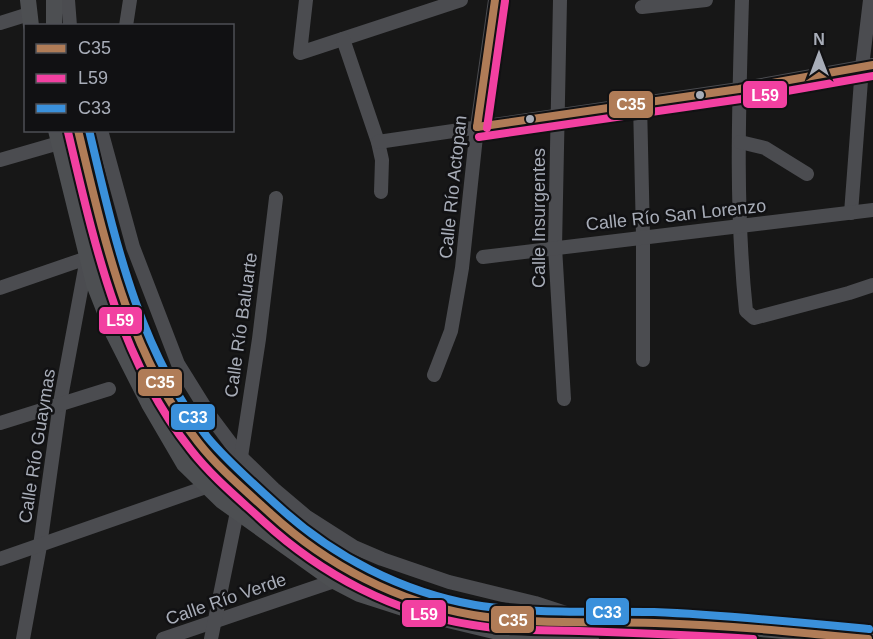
<svg xmlns="http://www.w3.org/2000/svg" width="873" height="639" font-family="Arial,sans-serif">
  <rect width="100%" height="100%" fill="#171717"/>
  <g fill="none" stroke-linecap="round" stroke-linejoin="round">
    <!-- minor -->
    <g stroke="#4b4c50" stroke-width="14">
      <polyline points="68,0 70,26"/>
      <polyline points="306,0 300,53 461,0"/>
      <polyline points="560,0 555,247 564,399"/>
      <path d="M742,0C739,103 735,208 746,311L754,318L849,293L873,285"/>
      <polyline points="642,7 706,0"/>
      <polyline points="0,23 29,14"/>
      <polyline points="126,26 130,0"/>
      <polyline points="343,39 378,142 382,160 381,192"/>
      <polyline points="640,103 643,236 643,360"/>
      <polyline points="101,130 133,247 178,364 211,417 241,457 274,489 307,517 354,547 382,559 449,582 535,603 581,618"/>
      <polyline points="378,142 739,89 873,65"/>
      <polyline points="740,142 765,148 807,174"/>
      <polyline points="0,160 59,143"/>
      <polyline points="851,213 862,67 870,0"/>
      <polyline points="483,257 873,210"/>
      <polyline points="0,288 87,258 60,403 40,546 23,639"/>
      <polyline points="434,375 451,331 462,268 477,127 495,0"/>
      <polyline points="0,423 109,389"/>
      <polyline points="241,457 259,339 276,198"/>
      <polyline points="0,559 206,487"/>
      <polyline points="163,639 334,581"/>
      <polyline points="211,639 237,512"/>
    </g>
    <!-- major -->
    <g stroke="#4d4f52" stroke-width="16">
      <polyline points="28,0 31,26"/>
      <polyline points="54,26 54,0"/>
      <polyline points="56,130 94,284 114,335 149,404 184,464 222,501 334,581 359,594 415,612 498,632 591,639"/>
      <path d="M78,130C88,170 95,211 107,250C126,311 155,382 192,434C210,460 236,481 259,503C316,558 384,598 463,613C491,619 519,619 548,620C583,621 619,622 655,623C726,625 797,632 868,639"/>
    </g>
    <defs>
      <g id="bus-1">
        <polyline points="477,127 739,89 873,65"/>
        <polyline points="477,127 495,0"/>
        <path d="M78,130C104,238 128,353 198,442C219,469 246,491 271,514C327,565 397,602 473,615C531,625 596,621 655,623C726,625 797,632 868,639"/>
      </g>
      <g id="bus-2">
        <polyline points="487,128 505,1"/>
        <path d="M68,132C94,242 119,360 191,450C212,477 239,499 263,521C322,575 394,613 473,625C508,631 544,630 579,631C637,633 695,635 753,639"/>
        <polyline points="479,137 741,99 873,76"/>
      </g>
      <path id="bus-3" d="M89,130C114,235 138,351 208,438C229,463 255,485 279,507C334,557 402,592 475,605C530,614 597,611 654,612C726,615 797,622 869,629"/>
    </defs>
    <!-- bus-1 casing -->
    <use href="#bus-1" stroke="#111113" stroke-width="12"/>
    <!-- bus-2 casing -->
    <use href="#bus-2" stroke="#111113" stroke-width="12"/>
    <!-- bus-3 casing -->
    <use href="#bus-3" stroke="#111113" stroke-width="12"/>
    <!-- bus-1 -->
    <use href="#bus-1" stroke="#b07c57" stroke-width="8"/>
    <!-- bus-2 -->
    <use href="#bus-2" stroke="#f240a1" stroke-width="8"/>
    <!-- bus-3 -->
    <use href="#bus-3" stroke="#3a90db" stroke-width="8"/>
  </g>
  <!-- markers -->
  <g fill="#a8adb8" stroke="#111113" stroke-width="2">
    <circle cx="700" cy="95" r="5"/>
    <circle cx="530" cy="119" r="5"/>
  </g>
  <g text-anchor="middle" dominant-baseline="central" stroke-width="5" stroke-linejoin="round" paint-order="stroke">
    <!-- street labels -->
    <g font-size="18" fill="#a8adb8" stroke="#111113">
      <text transform="translate(453 187) rotate(-84)">Calle Río Actopan</text>
      <text transform="translate(676 215) rotate(-6)">Calle Río San Lorenzo</text>
      <text transform="translate(539 218) rotate(-90)">Calle Insurgentes</text>
      <text transform="translate(241 325) rotate(-82)">Calle Río Baluarte</text>
      <text transform="translate(37 446) rotate(-81)">Calle Río Guaymas</text>
      <text transform="translate(226 599) rotate(-19)">Calle Río Verde</text>
    </g>
  </g>
  <g stroke="#111113" stroke-width="2">
    <rect x="742" y="80" width="46" height="29" rx="6" fill="#f240a1"/>
    <rect x="608" y="90" width="46" height="29" rx="6" fill="#b07c57"/>
    <rect x="98" y="306" width="45" height="29" rx="6" fill="#f240a1"/>
    <rect x="137" y="368" width="46" height="29" rx="6" fill="#b07c57"/>
    <rect x="170" y="403" width="46" height="28" rx="6" fill="#3a90db"/>
    <rect x="585" y="597" width="45" height="29" rx="6" fill="#3a90db"/>
    <rect x="401" y="599" width="46" height="29" rx="6" fill="#f240a1"/>
    <rect x="490" y="605" width="45" height="29" rx="6" fill="#b07c57"/>
  </g>
  <g font-size="16" text-anchor="middle" font-weight="bold" fill="#fff">
    <text x="765" y="101">L59</text>
    <text x="631" y="110">C35</text>
    <text x="120" y="326">L59</text>
    <text x="160" y="388">C35</text>
    <text x="193" y="423">C33</text>
    <text x="607" y="618">C33</text>
    <text x="424" y="620">L59</text>
    <text x="513" y="626">C35</text>
  </g>
  <!-- legend -->
  <rect x="24" y="24" width="210" height="108" fill="#111113" stroke="#4d4f55" stroke-width="1.5"/>
  <rect x="36" y="44" width="30" height="9" fill="#b07c57" stroke="#4d4f55" stroke-width="1.5"/>
  <text x="78" y="54" font-size="18" fill="#a8adb8">C35</text>
  <rect x="36" y="74" width="30" height="9" fill="#f240a1" stroke="#4d4f55" stroke-width="1.5"/>
  <text x="78" y="84" font-size="18" fill="#a8adb8">L59</text>
  <rect x="36" y="104" width="30" height="9" fill="#3a90db" stroke="#4d4f55" stroke-width="1.5"/>
  <text x="78" y="114" font-size="18" fill="#a8adb8">C33</text>
  <!-- north arrow -->
  <g transform="translate(819 54)" stroke="#111113" stroke-width="4.5" paint-order="stroke">
  <path d="M0-4.5L10 22L0 15L-10 22Z" fill="#a8adb8"/>
  <text y="-9" font-size="16" font-weight="bold" text-anchor="middle" fill="#a8adb8">N</text>
  </g>
</svg>
